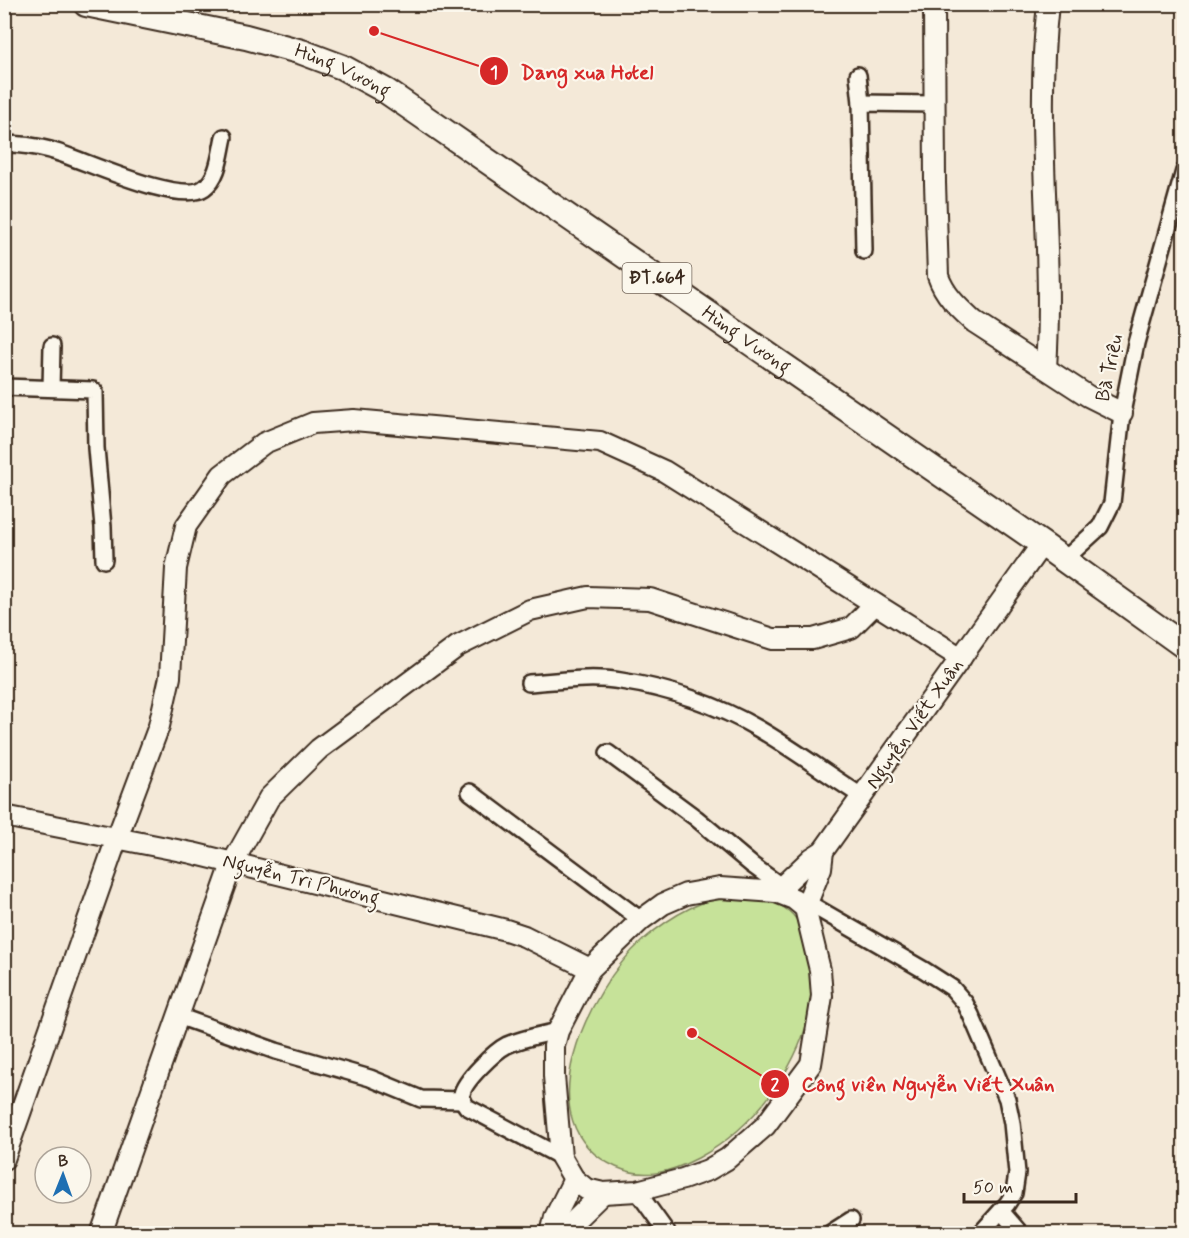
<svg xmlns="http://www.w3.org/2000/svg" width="1189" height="1238" font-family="Mynerve,sans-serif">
  <rect width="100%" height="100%" fill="#f4e9d8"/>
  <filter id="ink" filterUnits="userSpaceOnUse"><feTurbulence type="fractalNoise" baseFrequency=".0167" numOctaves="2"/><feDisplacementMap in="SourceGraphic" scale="12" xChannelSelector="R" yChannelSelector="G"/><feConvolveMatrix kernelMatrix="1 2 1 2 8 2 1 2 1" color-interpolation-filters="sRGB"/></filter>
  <g filter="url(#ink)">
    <!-- green -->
    <path fill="#c6e299" stroke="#80865c" stroke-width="1.5" d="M744,893C762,898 779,901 793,915C803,926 804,938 807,952C809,962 814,973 813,983C811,1054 758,1126 698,1158C671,1172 645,1180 616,1167C521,1125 589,988 643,940C673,914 704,897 744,893Z"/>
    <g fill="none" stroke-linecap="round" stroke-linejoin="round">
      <defs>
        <g id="minor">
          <polyline points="858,75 861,103"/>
          <path d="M4,144C20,144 35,146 50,150C80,158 179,206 204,188C219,177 220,154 224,137"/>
          <polyline points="864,251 861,103 934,104"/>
          <polyline points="4,387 93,390 95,392 96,448 103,527 104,560"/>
          <polyline points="51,388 52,346"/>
          <polyline points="1064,560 1100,527 1112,503 1122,413 1136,343 1184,171"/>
          <path d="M529,683C559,681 591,676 621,681C668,688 718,705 759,729C795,750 828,775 863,797"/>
          <polyline points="608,753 696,818 752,865 781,886"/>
          <polyline points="470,792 641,920"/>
          <polyline points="808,903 924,970 952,988 965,1003 971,1015 1007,1099 1012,1123 1017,1173 1014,1193 1007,1204 980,1234"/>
          <polyline points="178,1016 276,1051 370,1078 421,1099 463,1100"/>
          <path d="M558,1031C541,1035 523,1038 507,1045C495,1051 464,1081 462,1094C461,1099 464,1103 467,1107L561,1157"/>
          <polyline points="637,1191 668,1234"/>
          <polyline points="1001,1211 1021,1234"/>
          <polyline points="829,1234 851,1220"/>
        </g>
        <g id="tertiary">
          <path d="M934,4L935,183L938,276C945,296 959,308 974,322L1088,396L1122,413"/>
          <path d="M1046,368C1054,247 1034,125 1048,4"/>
          <polyline points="4,816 192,853 506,930 524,936 590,969"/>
          <polygon points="720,888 776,892 794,899 805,908 820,970 822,996 811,1064 765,1126 727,1159 708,1170 683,1179 637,1191 603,1193 586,1189 574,1179 561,1157 554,1076 554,1046 558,1031 590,969 641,920 663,904 686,894"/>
          <polyline points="776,892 812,858 823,851 1042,544"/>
          <polyline points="805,908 821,868 823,851"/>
          <polyline points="4,1159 117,838 159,726 170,677 176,568 186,526 222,475 264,443 313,423 354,420 600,442 664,471 961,658"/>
          <polyline points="101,1234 232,864 269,798 319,749 458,646 530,610 588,597 650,599 773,639 813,639 851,628 875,604"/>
          <polyline points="551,1234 555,1217 574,1179"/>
          <polyline points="557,1234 570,1225 603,1193"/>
        </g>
        <g id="primary">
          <path id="s1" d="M86,4L246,37L302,52L342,67L386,91L405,104L1042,544L1184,646"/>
        </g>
      </defs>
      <!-- minor casing -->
      <use href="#minor" stroke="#3b2a1e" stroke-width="20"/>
      <!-- tertiary casing -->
      <use href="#tertiary" stroke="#3b2a1e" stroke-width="24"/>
      <!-- primary casing -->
      <use href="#primary" stroke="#3b2a1e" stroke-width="28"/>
      <!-- minor -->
      <use href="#minor" stroke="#fbf7ec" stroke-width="15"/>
      <!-- tertiary -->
      <use href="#tertiary" stroke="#fbf7ec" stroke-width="20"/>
      <!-- primary -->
      <use href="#primary" stroke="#fbf7ec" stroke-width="24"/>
    </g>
  </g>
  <g text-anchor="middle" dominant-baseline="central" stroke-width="4.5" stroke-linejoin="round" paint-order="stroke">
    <!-- shield labels -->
    <rect fill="#fbf7ec" stroke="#75685c" stroke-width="1.5" x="622.5" y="263" width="69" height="30" rx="4.5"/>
    <g font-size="18" font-weight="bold" fill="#3b2a1e">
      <text x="657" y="278">ĐT.664</text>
    </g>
    <!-- street labels -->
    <g font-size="20" fill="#3b2a1e" stroke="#fbf7ec">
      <text stroke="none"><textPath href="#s1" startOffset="266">Hùng Vương</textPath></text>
      <text stroke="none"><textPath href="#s1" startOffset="752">Hùng Vương</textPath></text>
      <text transform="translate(1110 368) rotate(-78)">Bà Triệu</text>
      <text transform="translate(915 724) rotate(-55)">Nguyễn Viết Xuân</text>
      <text transform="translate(301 880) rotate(14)">Nguyễn Tri Phương</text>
    </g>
  </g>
  <!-- callouts -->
  <path fill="none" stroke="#d62828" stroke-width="2" d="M374 31L494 71M692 1033L775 1084"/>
  <g fill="#d62828" stroke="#fbf7ec" stroke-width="2">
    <circle cx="374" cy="31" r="6"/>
    <circle cx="692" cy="1033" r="6"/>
    <circle cx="494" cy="71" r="15"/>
    <circle cx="775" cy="1084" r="15"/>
  </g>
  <g font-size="18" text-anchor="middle" font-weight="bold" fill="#fff">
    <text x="494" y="78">1</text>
    <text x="775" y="1090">2</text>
  </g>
  <g font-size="21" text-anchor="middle" font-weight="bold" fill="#d62828" stroke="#fbf7ec" stroke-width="4.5" stroke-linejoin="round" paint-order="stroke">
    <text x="587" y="79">Dang xua Hotel</text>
    <text x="928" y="1091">Công viên Nguyễn Viết Xuân</text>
  </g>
  <!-- margin -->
  <rect width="1189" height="1238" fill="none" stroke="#fbf7ec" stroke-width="24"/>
  <rect x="12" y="12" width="1165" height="1214" fill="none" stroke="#3b2a1e" stroke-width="2" filter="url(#ink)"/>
  <!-- north arrow -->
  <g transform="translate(63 1175) rotate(1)"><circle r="28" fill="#fbf7ec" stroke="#aea59a" stroke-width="1.5"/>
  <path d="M0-4.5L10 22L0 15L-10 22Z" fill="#1f6fb2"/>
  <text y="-9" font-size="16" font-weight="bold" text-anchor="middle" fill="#3b2a1e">B</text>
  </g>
  <!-- scale -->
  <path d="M964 1193v9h112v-9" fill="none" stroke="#3b2a1e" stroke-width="3"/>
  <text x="973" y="1193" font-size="18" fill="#3b2a1e" stroke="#fbf7ec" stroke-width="4.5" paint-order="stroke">50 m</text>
</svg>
